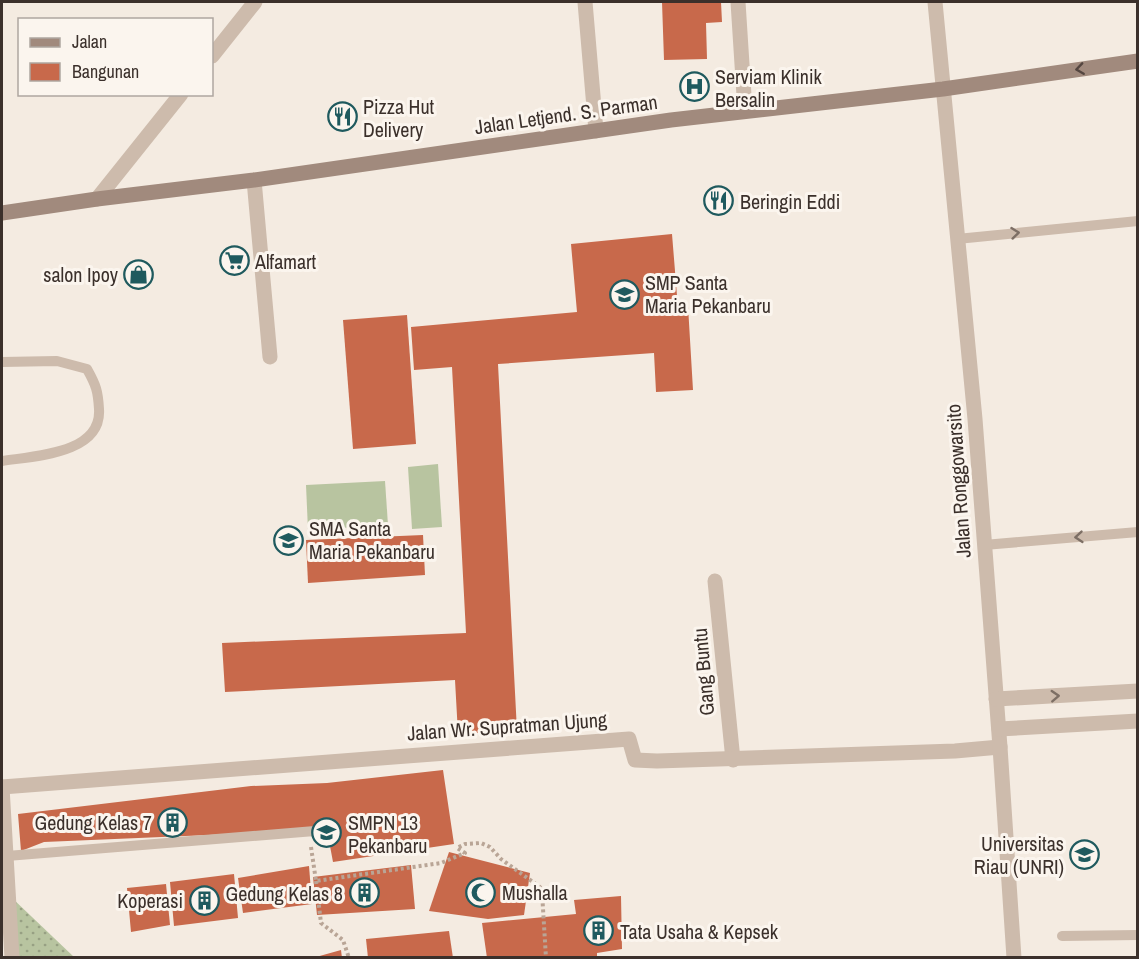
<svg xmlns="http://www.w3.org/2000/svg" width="1139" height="959" font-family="'Archivo Narrow',sans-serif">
  <defs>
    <pattern id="park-dots" width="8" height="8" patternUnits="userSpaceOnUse" patternTransform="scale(1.5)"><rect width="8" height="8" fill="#b8c4a0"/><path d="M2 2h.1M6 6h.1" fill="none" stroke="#97a083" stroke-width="1.8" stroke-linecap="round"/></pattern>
  </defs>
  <rect width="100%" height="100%" fill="#f4ebe1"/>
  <!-- park -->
  <polygon fill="url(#park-dots)" points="11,897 74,957 13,957"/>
  <!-- garden -->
  <g fill="#b8c4a0">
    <polygon points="438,464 442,527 412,529 408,467"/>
    <polygon points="385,481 388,525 308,530 306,485"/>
  </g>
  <!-- building -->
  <g fill="#c8694b">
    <polygon points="662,2 721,2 722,22 706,23 707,59 664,60"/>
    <polygon points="672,234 678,308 688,306 693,390 656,392 654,353 498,364 517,731 458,734 455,680 225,692 222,643 466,633 452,367 414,370 411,327 577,312 571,244"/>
    <polygon points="407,315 416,444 353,449 343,320"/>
    <polygon points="423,535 425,575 308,583 306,540"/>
    <polygon points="443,770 454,844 333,862 327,830 44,842 21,851 18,814 251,786 327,783"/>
    <polygon points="449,852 530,873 524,915 488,919 429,911"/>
    <polygon points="411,865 415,909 317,915 313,877"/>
    <polygon points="309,866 312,904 243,913 238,878"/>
    <polygon points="234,874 238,918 174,926 170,882"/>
    <polygon points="166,884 170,925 131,932 127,888"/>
    <polygon points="621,896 622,949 597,953 597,956 592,958 487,958 482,923 576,914 574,900"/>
    <polygon points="449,931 453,958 368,958 366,939"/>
    <polygon points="341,950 342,958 316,958 316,957"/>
  </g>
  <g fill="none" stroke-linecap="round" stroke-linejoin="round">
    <!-- path -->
    <g stroke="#b9a596" stroke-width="4" stroke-dasharray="3 3" stroke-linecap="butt">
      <polyline points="311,847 316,881 441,863 465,853 457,848 465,844 481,843 490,847 501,859 540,887 542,892 546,958"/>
      <polyline points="316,881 321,923 343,940 349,958"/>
    </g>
    <!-- service -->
    <g stroke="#cdbbac" stroke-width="10">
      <polyline points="957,239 1138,221"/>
      <path d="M2,362L57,361L87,369C96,385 98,391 99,409C102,454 34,456 2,461"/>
      <polyline points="984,545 1138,532"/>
      <polyline points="7,856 327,830"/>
      <polyline points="1062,936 1138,935"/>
    </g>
    <!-- minor -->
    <g stroke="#cdbbac" stroke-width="15">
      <polyline points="585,2 596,131"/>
      <polyline points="738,2 745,111"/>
      <polyline points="254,180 270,357"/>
      <polyline points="715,581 733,760"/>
      <polyline points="2,787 629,739 635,760 657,761 955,751 1000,747"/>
    </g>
    <!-- tertiary -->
    <g stroke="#cdbbac" stroke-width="15">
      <polyline points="935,2 975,419 1000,747 1014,958"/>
      <polyline points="212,56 255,2"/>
      <polyline points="97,199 181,94"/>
      <polyline points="996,699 1138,691"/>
      <polyline points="999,729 1138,721"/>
      <polyline points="2,787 12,958"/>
    </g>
    <!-- secondary -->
    <polyline stroke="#a18a7d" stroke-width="15" points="2,213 97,199 254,180 671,120 943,89 1138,61"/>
  </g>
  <!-- one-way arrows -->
  <defs><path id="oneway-chevron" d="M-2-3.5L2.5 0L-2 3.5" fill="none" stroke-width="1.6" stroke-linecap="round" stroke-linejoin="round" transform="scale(1.5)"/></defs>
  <use stroke="#544640" href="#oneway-chevron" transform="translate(1080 69) rotate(172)"/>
  <g stroke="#7d6f65">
    <use href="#oneway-chevron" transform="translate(1015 233) rotate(-6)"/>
    <use href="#oneway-chevron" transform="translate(1079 537) rotate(175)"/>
    <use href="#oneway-chevron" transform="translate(1055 696) rotate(-3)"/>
  </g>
  <!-- icons -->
  <defs>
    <symbol id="hospital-ring" viewBox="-11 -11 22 22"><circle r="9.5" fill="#fbf5ee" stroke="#1f5a5e" stroke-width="1.5"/><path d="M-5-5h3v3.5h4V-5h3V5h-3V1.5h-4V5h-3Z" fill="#1f5a5e"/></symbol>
    <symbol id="restaurant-ring" viewBox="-11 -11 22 22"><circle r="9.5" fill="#fbf5ee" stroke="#1f5a5e" stroke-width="1.5"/><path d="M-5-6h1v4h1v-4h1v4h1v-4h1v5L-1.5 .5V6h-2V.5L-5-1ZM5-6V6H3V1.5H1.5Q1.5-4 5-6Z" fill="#1f5a5e"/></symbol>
    <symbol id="supermarket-ring" viewBox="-11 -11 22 22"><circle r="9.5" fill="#fbf5ee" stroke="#1f5a5e" stroke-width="1.5"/><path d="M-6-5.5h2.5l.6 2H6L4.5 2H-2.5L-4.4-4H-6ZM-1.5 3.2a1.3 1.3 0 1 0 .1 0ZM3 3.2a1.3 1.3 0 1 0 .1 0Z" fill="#1f5a5e"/></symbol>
    <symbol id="shop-ring" viewBox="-11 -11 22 22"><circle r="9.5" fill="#fbf5ee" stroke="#1f5a5e" stroke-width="1.5"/><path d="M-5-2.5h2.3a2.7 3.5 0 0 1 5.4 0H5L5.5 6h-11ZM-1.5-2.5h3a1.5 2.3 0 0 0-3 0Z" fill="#1f5a5e"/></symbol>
    <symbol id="school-ring" viewBox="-11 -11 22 22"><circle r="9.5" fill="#fbf5ee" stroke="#1f5a5e" stroke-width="1.5"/><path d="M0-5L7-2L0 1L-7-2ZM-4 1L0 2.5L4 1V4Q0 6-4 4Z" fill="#1f5a5e"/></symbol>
    <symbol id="building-ring" viewBox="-11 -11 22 22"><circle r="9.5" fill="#fbf5ee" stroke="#1f5a5e" stroke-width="1.5"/><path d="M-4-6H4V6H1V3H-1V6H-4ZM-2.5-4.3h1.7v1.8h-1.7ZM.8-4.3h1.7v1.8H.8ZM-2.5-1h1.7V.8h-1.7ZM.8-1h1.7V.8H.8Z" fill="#1f5a5e"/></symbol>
    <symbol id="university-ring" viewBox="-11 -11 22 22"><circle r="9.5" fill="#fbf5ee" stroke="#1f5a5e" stroke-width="1.5"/><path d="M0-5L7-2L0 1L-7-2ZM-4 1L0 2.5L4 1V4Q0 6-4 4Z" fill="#1f5a5e"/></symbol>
    <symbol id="mosque-ring" viewBox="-11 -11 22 22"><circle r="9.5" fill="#fbf5ee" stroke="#1f5a5e" stroke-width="1.5"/><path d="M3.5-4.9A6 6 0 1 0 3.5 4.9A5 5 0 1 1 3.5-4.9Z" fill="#1f5a5e"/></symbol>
  </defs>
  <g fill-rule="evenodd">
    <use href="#hospital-ring" x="678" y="70" width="33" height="33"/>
    <use href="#restaurant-ring" x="326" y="100" width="33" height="33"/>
    <use href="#restaurant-ring" x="702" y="184" width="33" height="33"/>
    <use href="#supermarket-ring" x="218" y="244" width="33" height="33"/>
    <use href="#shop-ring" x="122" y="258" width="33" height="33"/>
    <use href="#school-ring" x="608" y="278" width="33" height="33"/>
    <use href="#school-ring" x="272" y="524" width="33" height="33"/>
    <use href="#building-ring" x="156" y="806" width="33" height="33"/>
    <use href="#school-ring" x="310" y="816" width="33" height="33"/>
    <use href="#university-ring" x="1068" y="838" width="33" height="33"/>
    <use href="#mosque-ring" x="464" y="876" width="33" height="33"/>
    <use href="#building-ring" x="348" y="876" width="33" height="33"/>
    <use href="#building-ring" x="188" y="884" width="33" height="33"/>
    <use href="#building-ring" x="582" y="914" width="33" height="33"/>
  </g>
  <g text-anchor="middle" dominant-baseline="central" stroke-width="6" stroke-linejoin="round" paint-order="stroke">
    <!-- poi labels -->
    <g font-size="20" fill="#3b302b" stroke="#fbf5ee" text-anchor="start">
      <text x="715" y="76">Serviam Klinik<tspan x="715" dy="23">Bersalin</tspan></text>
      <text x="363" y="106">Pizza Hut<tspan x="363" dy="23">Delivery</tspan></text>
      <text x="740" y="201">Beringin Eddi</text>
      <text x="255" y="261">Alfamart</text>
      <text x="118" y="274" text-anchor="end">salon Ipoy</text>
      <text x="645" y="282">SMP Santa<tspan x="645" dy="23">Maria Pekanbaru</tspan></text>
      <text x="309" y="528">SMA Santa<tspan x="309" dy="23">Maria Pekanbaru</tspan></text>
      <text x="152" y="822" text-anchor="end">Gedung Kelas 7</text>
      <text x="348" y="822">SMPN 13<tspan x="348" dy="23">Pekanbaru</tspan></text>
      <text x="1064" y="843" text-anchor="end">Universitas<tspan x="1064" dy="23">Riau (UNRI)</tspan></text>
      <text x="502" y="892">Mushalla</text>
      <text x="343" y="893" text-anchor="end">Gedung Kelas 8</text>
      <text x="183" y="900" text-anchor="end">Koperasi</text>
      <text x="620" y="931">Tata Usaha &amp; Kepsek</text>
    </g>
    <!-- street labels -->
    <g font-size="20" fill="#3b302b" stroke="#fbf5ee">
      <text transform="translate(566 114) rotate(-8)">Jalan Letjend. S. Parman</text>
      <text transform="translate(958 481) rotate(-94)">Jalan Ronggowarsito</text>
      <text transform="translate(703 672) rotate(-95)">Gang Buntu</text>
      <text transform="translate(507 726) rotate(-4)">Jalan Wr. Supratman Ujung</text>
    </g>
  </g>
  <!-- border -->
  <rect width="1139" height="959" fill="none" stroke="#3b302b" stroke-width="6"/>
  <!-- legend -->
  <rect x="18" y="18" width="195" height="78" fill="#fbf5ee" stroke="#aea6a0" stroke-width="1.5"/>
  <rect x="30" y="38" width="30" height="9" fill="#a18a7d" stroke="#aea6a0" stroke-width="1.5"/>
  <text x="72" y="48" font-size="18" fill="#3b302b">Jalan</text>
  <rect x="30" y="63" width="30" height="18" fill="#c8694b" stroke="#aea6a0" stroke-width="1.5"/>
  <text x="72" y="78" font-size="18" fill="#3b302b">Bangunan</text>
</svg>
